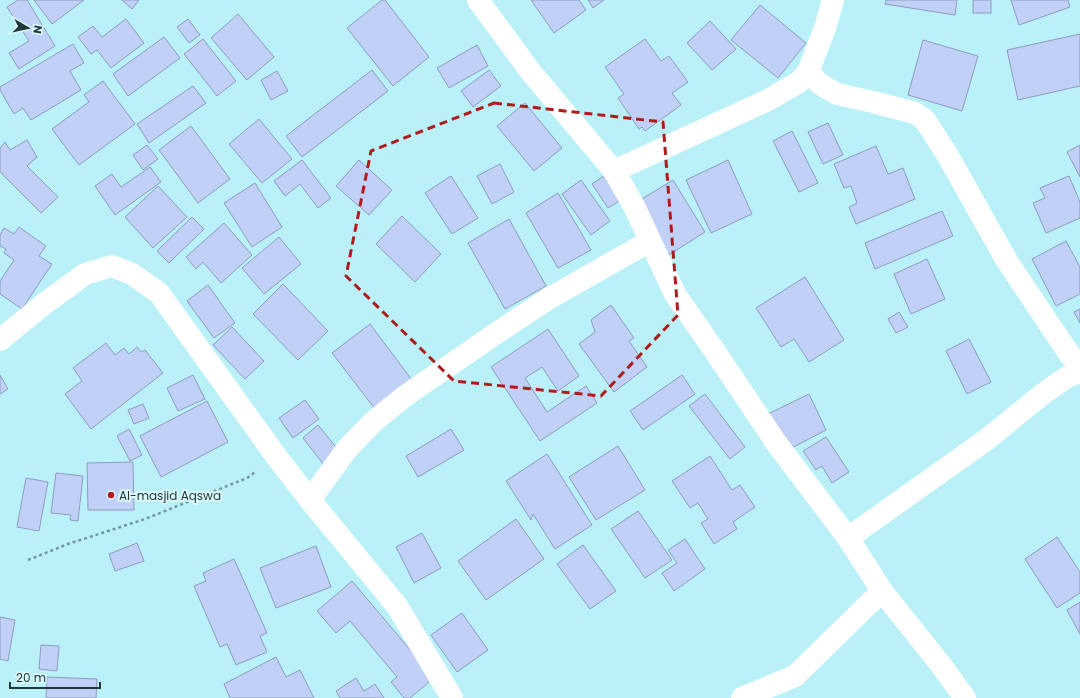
<svg xmlns="http://www.w3.org/2000/svg" width="1080" height="698" font-family="Poppins,sans-serif">
  <rect width="100%" height="100%" fill="#baf1f8"/>
  <!-- building -->
  <g fill="#c0d0f6" stroke="#8d9cc0">
    <polygon points="18,0 27,0 55,46 19,69 9,53 29,41 7,7"/>
    <polygon points="34,0 84,0 52,24"/>
    <polygon points="122,0 139,0 132,9"/>
    <polygon points="382,0 385,0 429,57 393,86 347,28"/>
    <polygon points="531,0 579,0 586,10 554,33"/>
    <polygon points="588,0 604,0 593,8"/>
    <polygon points="886,0 957,0 955,15 885,4"/>
    <rect x="973" y="0" width="18" height="13"/>
    <polygon points="1011,0 1068,0 1070,7 1019,25"/>
    <polygon points="760,5 806,43 778,78 731,40"/>
    <polygon points="238,14 274,57 247,80 211,38"/>
    <polygon points="126,19 144,43 111,68 97,50 91,54 78,37 93,26 102,37"/>
    <polygon points="188,19 200,35 189,43 177,27"/>
    <polygon points="710,21 736,49 712,70 687,43"/>
    <polygon points="1080,34 1080,86 1018,100 1007,50"/>
    <polygon points="164,37 180,58 128,96 113,74"/>
    <polygon points="203,39 236,81 217,96 184,54"/>
    <polygon points="645,39 661,61 669,56 688,82 672,93 681,105 645,131 642,127 639,129 618,98 624,94 605,67"/>
    <polygon points="923,40 978,56 962,111 908,95"/>
    <polygon points="73,44 84,63 70,71 81,90 31,120 23,108 14,114 0,90 0,87"/>
    <polygon points="477,45 488,66 449,88 437,68"/>
    <polygon points="372,70 388,91 302,157 286,136"/>
    <polygon points="489,70 501,86 473,107 461,91"/>
    <polygon points="277,71 288,91 271,100 261,80"/>
    <polygon points="103,81 135,124 79,165 52,129 89,102 84,95"/>
    <polygon points="193,86 206,103 149,143 137,124"/>
    <polygon points="525,103 562,148 534,171 497,126"/>
    <polygon points="259,119 292,159 262,183 229,144"/>
    <polygon points="828,123 843,155 823,164 808,132"/>
    <polygon points="191,126 230,179 198,203 159,150"/>
    <polygon points="792,131 818,183 799,192 773,141"/>
    <polygon points="27,140 37,157 27,166 58,197 41,213 0,172 0,148 5,142 10,150"/>
    <polygon points="147,145 158,159 143,170 133,155"/>
    <polygon points="1080,145 1080,177 1067,152"/>
    <polygon points="876,146 888,174 903,168 915,199 856,224 849,207 857,203 851,186 844,188 834,164"/>
    <polygon points="302,160 331,198 318,208 300,184 285,196 274,181"/>
    <polygon points="359,160 392,190 369,215 336,186"/>
    <polygon points="728,160 752,214 711,233 686,180"/>
    <polygon points="500,164 514,192 492,204 477,176"/>
    <polygon points="150,167 161,182 115,215 95,186 112,174 121,187"/>
    <polygon points="605,175 621,200 608,208 592,184"/>
    <polygon points="451,176 478,218 452,234 425,193"/>
    <polygon points="1069,176 1080,202 1080,218 1046,233 1033,203 1045,198 1040,188"/>
    <polygon points="581,180 610,221 591,235 562,194"/>
    <polygon points="673,180 705,232 667,256 635,203"/>
    <polygon points="255,183 282,227 252,247 224,203"/>
    <polygon points="158,186 187,217 153,248 125,217"/>
    <polygon points="558,193 591,250 558,268 526,213"/>
    <polygon points="942,211 953,236 875,269 865,243"/>
    <polygon points="402,216 441,254 415,282 376,244"/>
    <polygon points="192,217 204,229 169,263 157,251"/>
    <polygon points="509,219 546,286 505,309 468,243"/>
    <polygon points="224,223 252,255 221,283 203,262 196,269 186,257"/>
    <polygon points="19,227 46,246 39,256 52,264 22,309 0,294 0,281 14,260 4,253 6,249 0,246 0,235 4,228 14,234"/>
    <polygon points="279,237 301,264 264,294 242,268"/>
    <polygon points="1066,241 1080,267 1080,294 1056,306 1032,259"/>
    <polygon points="927,259 945,299 911,314 894,274"/>
    <polygon points="805,277 844,340 809,362 794,339 781,347 756,308"/>
    <polygon points="283,284 328,331 298,360 253,314"/>
    <polygon points="208,285 235,323 214,338 187,301"/>
    <polygon points="611,305 634,338 629,341 647,367 614,392 579,344 595,332 591,320"/>
    <polygon points="1080,309 1080,323 1074,312"/>
    <polygon points="899,312 908,327 896,333 888,319"/>
    <polygon points="370,324 412,380 375,409 332,353"/>
    <polygon points="232,327 264,361 245,379 213,345"/>
    <polygon points="548,329 579,376 558,391 542,367 525,378 547,412 586,386 597,403 540,441 491,367"/>
    <polygon points="969,339 991,382 967,394 946,351"/>
    <polygon points="106,343 115,355 124,348 129,354 137,347 141,352 145,350 163,373 91,429 65,394 82,381 73,368"/>
    <polygon points="0,375 8,389 0,394"/>
    <polygon points="193,375 205,399 178,411 167,388"/>
    <polygon points="682,375 695,394 643,430 630,411"/>
    <polygon points="705,394 745,447 730,459 689,406"/>
    <polygon points="809,394 826,430 786,451 768,414"/>
    <polygon points="305,400 319,419 293,438 279,418"/>
    <polygon points="207,401 228,442 161,477 140,436"/>
    <polygon points="143,404 149,418 134,424 128,410"/>
    <polygon points="318,425 340,452 324,465 303,438"/>
    <polygon points="129,429 142,455 130,461 117,436"/>
    <polygon points="451,429 464,450 418,477 406,456"/>
    <polygon points="826,437 849,472 832,483 822,466 816,470 803,451"/>
    <polygon points="618,446 645,490 596,520 569,477"/>
    <polygon points="547,454 592,525 555,549 533,514 531,520 506,481"/>
    <polygon points="710,456 732,490 740,485 755,507 733,522 737,529 714,544 701,523 708,519 698,503 690,508 672,481"/>
    <polygon points="133,462 134,510 88,510 87,463"/>
    <polygon points="56,473 83,476 78,521 70,520 71,515 51,513"/>
    <polygon points="26,478 48,482 39,531 17,527"/>
    <polygon points="638,511 672,560 645,578 611,529"/>
    <polygon points="516,519 544,559 486,600 458,561"/>
    <polygon points="422,533 441,568 414,583 396,547"/>
    <polygon points="1057,537 1080,572 1080,593 1057,608 1025,559"/>
    <polygon points="685,539 705,569 674,591 662,573 677,563 668,550"/>
    <polygon points="137,543 144,561 115,571 109,554"/>
    <polygon points="583,545 616,591 590,609 557,564"/>
    <polygon points="316,546 331,587 276,608 260,568"/>
    <polygon points="234,559 267,633 260,636 267,652 236,665 227,644 220,647 194,586 206,581 203,573"/>
    <polygon points="352,581 434,678 410,698 404,698 391,682 397,677 350,621 336,633 317,611"/>
    <polygon points="1080,602 1080,634 1067,610"/>
    <polygon points="462,613 488,650 457,672 431,635"/>
    <polygon points="0,617 15,620 8,661 0,659"/>
    <polygon points="41,645 59,646 57,671 39,669"/>
    <polygon points="276,657 286,677 300,670 314,698 230,698 224,684"/>
    <polygon points="47,677 97,679 96,698 46,698"/>
    <polygon points="356,678 364,691 375,684 384,698 340,698 336,691"/>
  </g>
  <g fill="none" stroke-linecap="round" stroke-linejoin="round">
    <!-- path -->
    <polyline stroke="#72999e" stroke-width="2.5" stroke-dasharray="3 3" stroke-linecap="butt" points="28,560 68,544 145,519 247,478 255,472"/>
    <!-- street -->
    <g stroke="#fff" stroke-width="22">
      <polyline points="478,0 530,71 614,171 635,208 675,294 684,307 716,353 777,444 848,538 882,591 941,665 965,698"/>
      <polyline points="808,72 820,84 837,94 873,102 915,113 925,120 948,156 1007,261 1053,330 1070,355 1080,365"/>
      <polyline points="614,171 768,100 799,82 808,72 825,28 833,0"/>
      <polyline points="0,340 44,304 85,274 112,266 132,274 159,293 276,456 310,500 397,606 452,698"/>
      <polyline points="310,500 347,449 373,422 405,396 498,332 548,299 650,241"/>
      <polyline points="848,538 986,440 1044,393 1067,377 1080,372"/>
      <polyline points="742,698 795,676 882,591"/>
    </g>
  </g>
  <!-- marked area -->
  <path fill="none" stroke="#ae1c1e" stroke-width="3" stroke-dasharray="8 5" stroke-linejoin="round" d="M494,103L663,122L678,315L601,396L454,381L346,276L371,151Z"/>
  <!-- markers -->
  <circle fill="#ae1c1e" stroke="#dafafe" stroke-width="1.5" cx="111" cy="495" r="4"/>
  <g text-anchor="middle" dominant-baseline="central" stroke-width="4" stroke-linejoin="round" paint-order="stroke">
    <!-- poi labels -->
    <g font-size="12" fill="#22373a" stroke="#dafafe" text-anchor="start">
      <text x="119" y="495">Al-masjid Aqswa</text>
    </g>
  </g>
  <!-- north arrow -->
  <g transform="translate(28 28) rotate(99)" stroke="#dafafe" stroke-width="3" paint-order="stroke">
  <path d="M0-3L7 15L0 10L-7 15Z" fill="#22373a"/>
  <text y="-6" font-size="11" font-weight="bold" text-anchor="middle" fill="#22373a">N</text>
  </g>
  <!-- scale -->
  <path d="M10 682v6h90v-6" fill="none" stroke="#22373a" stroke-width="2"/>
  <text x="16" y="682" font-size="12" fill="#22373a" stroke="#dafafe" stroke-width="3" paint-order="stroke">20 m</text>
</svg>
